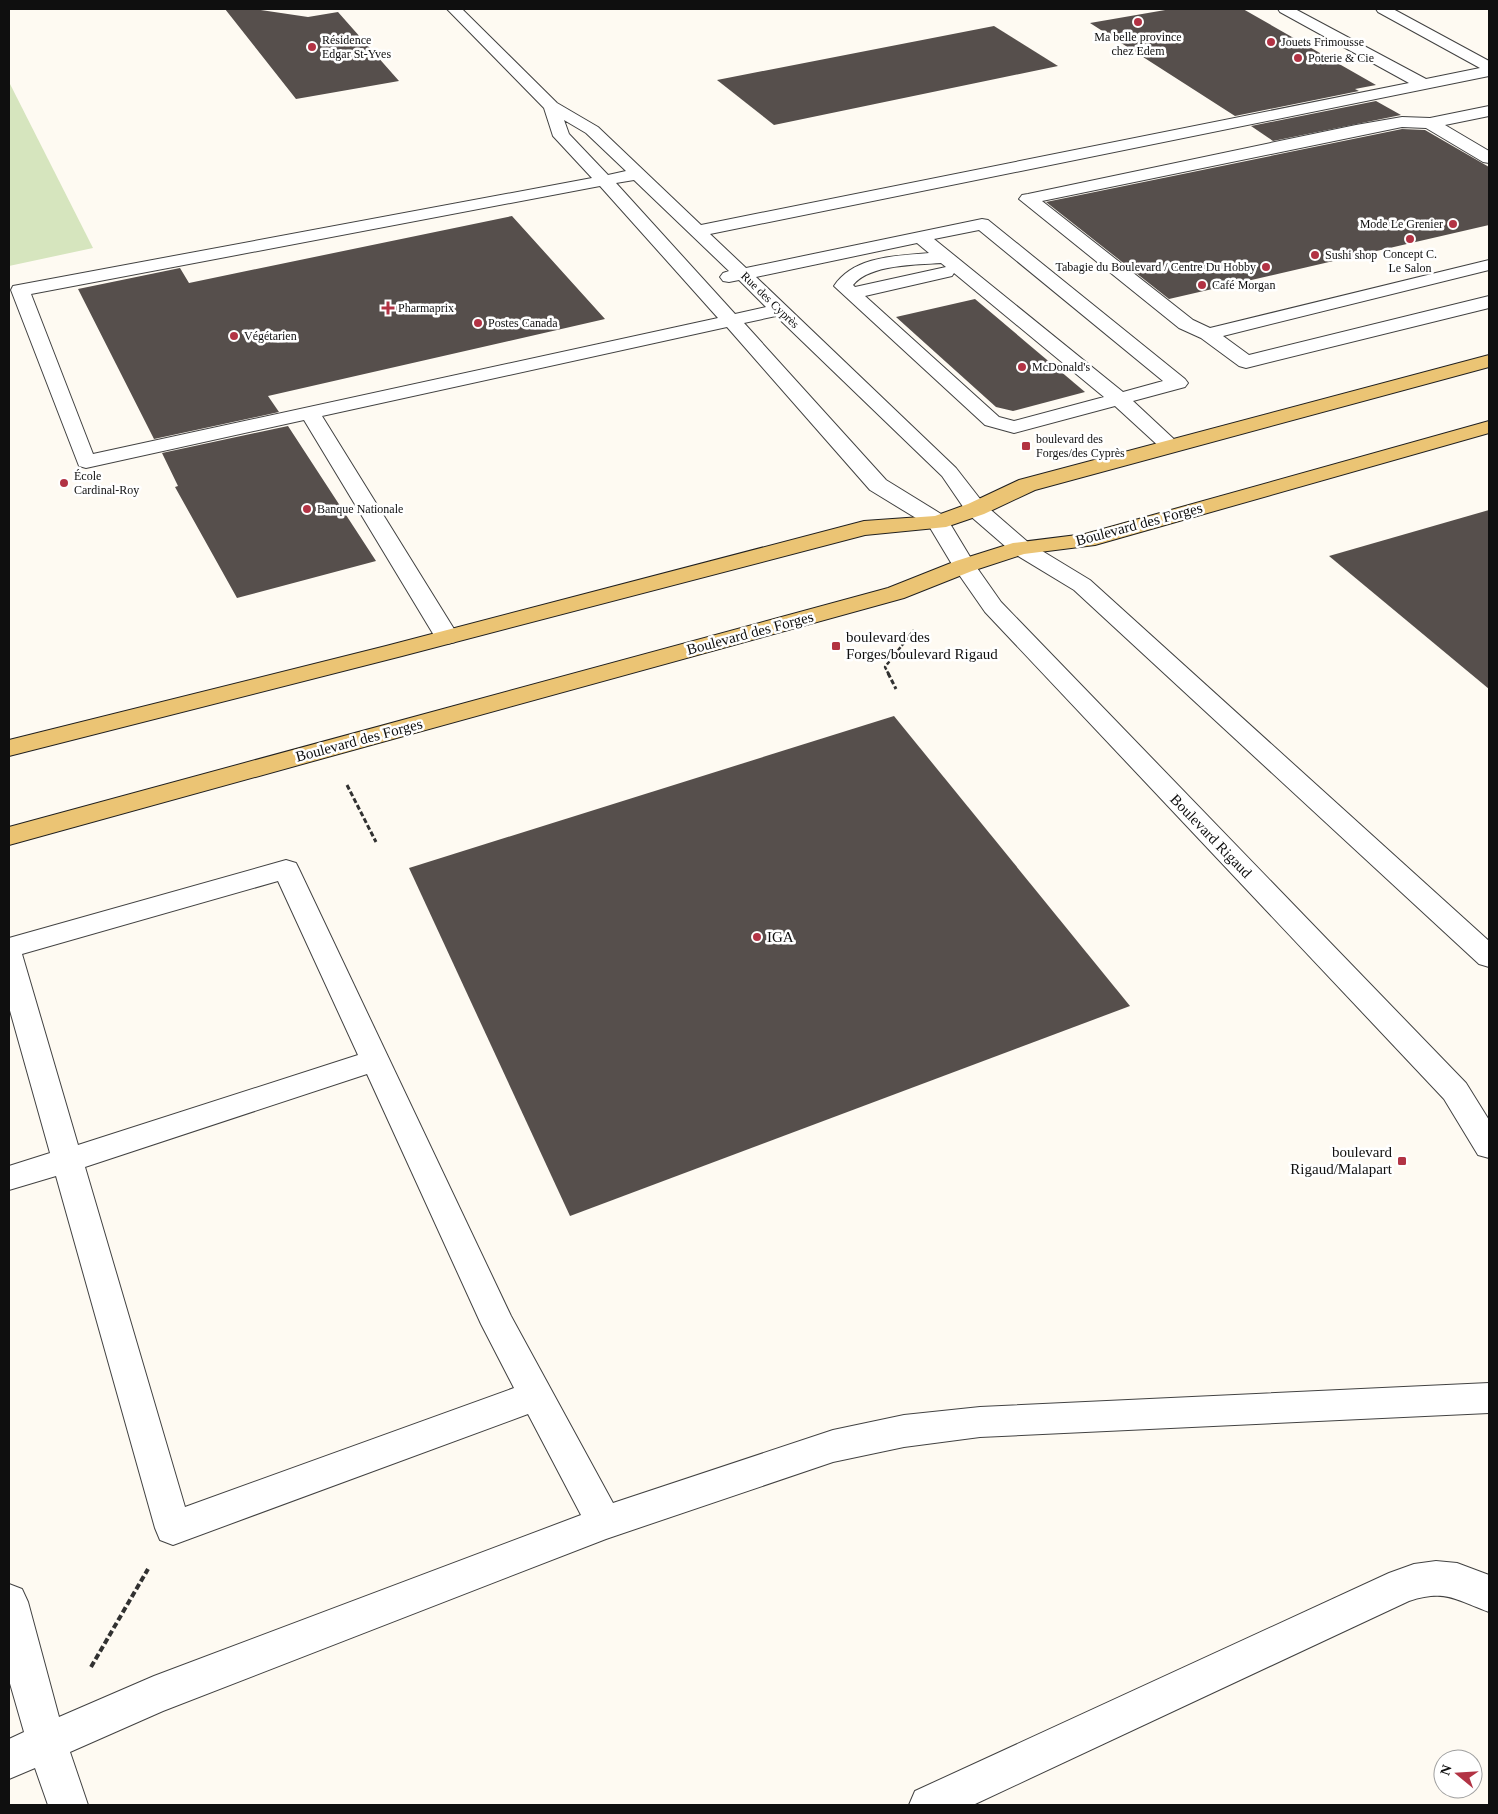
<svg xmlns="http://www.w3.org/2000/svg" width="1498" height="1814" font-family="'Times New Roman',serif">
  <rect width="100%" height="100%" fill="#fefaf2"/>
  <!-- green -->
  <polygon fill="#d6e5be" points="9,82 93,248 9,266"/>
  <!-- building -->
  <g fill="#564f4c">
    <polygon points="225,9 254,9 308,17 338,12 399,81 296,99"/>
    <polygon points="1171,9 1243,9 1376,85 1355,89 1359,91 1235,116 1090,23"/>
    <polygon points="994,26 1058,66 774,125 717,80"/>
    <polygon points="1376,101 1401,115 1273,141 1251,126"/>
    <polygon points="1402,129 1425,130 1489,167 1489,225 1169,299 1046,202"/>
    <polygon points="512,216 605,319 268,396 279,412 154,439 78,289 180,268 189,283"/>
    <polygon points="975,299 1085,392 1013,411 996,407 896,317"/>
    <polygon points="288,426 376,561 237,598 175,487 178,486 162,453"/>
    <polygon points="1489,510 1489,689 1329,556"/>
    <polygon points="894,716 1130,1006 570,1216 409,868"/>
  </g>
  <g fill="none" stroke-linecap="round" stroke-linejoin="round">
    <defs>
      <g id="minor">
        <path d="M447,9H462L557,103L598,127L701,225L1409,83L1280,12L1278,9H1295L1426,79L1480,68L1378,12L1376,9H1393L1489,61V76L710,234L746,268L982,219L988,220L1185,379L1188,383L1185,387L1133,401L1177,442L1180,446L1177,450L1170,452L1163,450L1115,406L1014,433L985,425L834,286C854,256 896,256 929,253L917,243L756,277L956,468L984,504L1029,543L1090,580L1489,941V967L1479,964L1074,590L1013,553L968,514L942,476L776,316L744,323L886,480L946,517L975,565L1001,602L1466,1083L1489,1120V1158L1478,1155L1444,1099L985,612L953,566L929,526L870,490L727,327L322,416L459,637L455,642L447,644L439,642L435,637L304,420L86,468L79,466L11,290L13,286L592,178L553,136L544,108ZM564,120L586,133L626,171L608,175L569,134ZM634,180L729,271L723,273L720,277L723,281L729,282L739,280L766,307L735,314L616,183ZM600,186L718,318L93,454L31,294ZM979,230L1163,381L1123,392L934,239ZM941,263L946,267L855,287L853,285C870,264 916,265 941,263ZM954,273L1104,397L1014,421L999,417L865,296L952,276Z"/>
        <polygon points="1489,106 1489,116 1445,125 1489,151 1489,163 1483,162 1426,128 1402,127 1042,201 1193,320 1210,328 1489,260 1489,270 1223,336 1249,355 1489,296 1489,308 1246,368 1239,366 1201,338 1179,328 1019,199 1022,195 1028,194 1356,125 1402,117 1430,118"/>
        <path d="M286,860L296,863L299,869L511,1316L613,1503L833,1430L904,1415L980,1407L1489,1383V1413L980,1437L904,1447L833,1462L606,1539L163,1711L70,1752L88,1805H48L35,1768L9,1779V1739L24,1732L9,1680V1584L22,1589L28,1602L59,1717L154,1676L581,1515L528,1414L173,1545L160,1540L155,1528L56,1176L9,1190V1166L50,1153L9,1007V938ZM278,881L358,1055L78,1145L22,954ZM367,1074L481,1324L514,1388L185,1507L85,1167Z"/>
        <path d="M1436,1561L1457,1563L1489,1575V1612C1456,1600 1446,1589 1409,1601L973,1805H909L915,1791L1389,1573L1414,1564Z"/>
      </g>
      <g id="major">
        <polygon points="1489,355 1489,367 1035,490 984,514 946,527 865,535 402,656 9,756 9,740 386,646 864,521 935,516 968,504 1019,480"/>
        <polygon points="1489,421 1489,433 1095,545 1024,554 972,571 904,598 9,845 9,827 888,588 956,561 1013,543 1085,534"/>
      </g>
    </defs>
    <!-- minor casing -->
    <use href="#minor" stroke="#424242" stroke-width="2"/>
    <!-- major casing -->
    <use href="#major" stroke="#202020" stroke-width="2"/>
    <!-- path-far2 -->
    <polyline stroke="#313131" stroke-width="2.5" stroke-dasharray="4 2" stroke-linecap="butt" points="889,675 885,667 914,630"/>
    <!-- path-far1 -->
    <g stroke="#313131" stroke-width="3" stroke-dasharray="5 2.5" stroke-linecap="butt">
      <polyline points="888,673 896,689"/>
      <polyline points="347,785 376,842"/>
    </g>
    <!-- path -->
    <polyline stroke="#313131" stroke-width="4" stroke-dasharray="6 3" stroke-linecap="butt" points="91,1667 148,1569"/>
    <!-- minor -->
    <use href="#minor" fill="#fff" fill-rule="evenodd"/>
    <!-- major -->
    <use href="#major" fill="#ebc474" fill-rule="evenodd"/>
  </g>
  <!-- markers -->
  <g fill="#b23344" stroke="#fff" stroke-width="2">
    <circle cx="1138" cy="22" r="5"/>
    <circle cx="1271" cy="42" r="5"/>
    <circle cx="312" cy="47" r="5"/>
    <circle cx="1298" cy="58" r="5"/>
    <circle cx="1453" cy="224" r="5"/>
    <circle cx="1410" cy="239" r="5"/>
    <circle cx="1315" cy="255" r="5"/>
    <circle cx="1266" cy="267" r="5"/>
    <circle cx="1202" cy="285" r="5"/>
    <path d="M385.5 300.5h5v5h5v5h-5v5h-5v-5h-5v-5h5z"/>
    <circle cx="478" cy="323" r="5"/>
    <circle cx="234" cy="336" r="5"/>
    <circle cx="1022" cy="367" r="5"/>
    <rect x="1021" y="441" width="10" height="10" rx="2.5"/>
    <circle cx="64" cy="483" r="5"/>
    <circle cx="307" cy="509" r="5"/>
    <rect x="831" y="641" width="10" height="10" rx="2.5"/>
    <circle cx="757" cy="937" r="5"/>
    <rect x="1397" y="1156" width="10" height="10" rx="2.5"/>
  </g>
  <g text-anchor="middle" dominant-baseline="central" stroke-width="5" stroke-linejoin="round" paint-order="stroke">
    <!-- far-poi labels -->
    <g font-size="12" fill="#0f0f0f" stroke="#fff" text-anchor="start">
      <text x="1138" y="37" text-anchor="middle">Ma belle province<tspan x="1138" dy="14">chez Edem</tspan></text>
      <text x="322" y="40">Résidence<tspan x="322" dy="14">Edgar St-Yves</tspan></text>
      <text x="1281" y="42">Jouets Frimousse</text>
      <text x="1308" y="58">Poterie &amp; Cie</text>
      <text x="1443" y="224" text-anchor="end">Mode Le Grenier</text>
      <text x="1410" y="254" text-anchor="middle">Concept C.<tspan x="1410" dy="14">Le Salon</tspan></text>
      <text x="1325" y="255">Sushi shop</text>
      <text x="1256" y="267" text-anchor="end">Tabagie du Boulevard / Centre Du Hobby</text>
      <text x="1212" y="285">Café Morgan</text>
      <text x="398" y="308">Pharmaprix</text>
      <text x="488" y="323">Postes Canada</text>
      <text x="244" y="336">Végétarien</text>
      <text x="1032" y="367">McDonald's</text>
      <text x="1036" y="439">boulevard des<tspan x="1036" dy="14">Forges/des Cyprès</tspan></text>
      <text x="74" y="476">École<tspan x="74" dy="14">Cardinal-Roy</tspan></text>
      <text x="317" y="509">Banque Nationale</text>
    </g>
    <!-- far-street labels -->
    <g font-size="12" fill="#0f0f0f" stroke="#fff">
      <text transform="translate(770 300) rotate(44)">Rue des Cyprès</text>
    </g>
    <!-- street labels -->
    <g font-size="15" fill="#0f0f0f" stroke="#fff">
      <text transform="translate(1139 524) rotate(-15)">Boulevard des Forges</text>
      <text transform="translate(750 633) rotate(-15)">Boulevard des Forges</text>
      <text transform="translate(359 740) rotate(-15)">Boulevard des Forges</text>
      <text transform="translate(1211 836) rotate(46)">Boulevard Rigaud</text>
    </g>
    <!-- poi labels -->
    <g font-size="15" fill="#0f0f0f" stroke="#fff" text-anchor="start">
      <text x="846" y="637">boulevard des<tspan x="846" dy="17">Forges/boulevard Rigaud</tspan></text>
      <text x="767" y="937">IGA</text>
      <text x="1392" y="1152" text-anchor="end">boulevard<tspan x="1392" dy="17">Rigaud/Malapart</tspan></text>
    </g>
  </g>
  <!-- border -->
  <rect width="1498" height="1814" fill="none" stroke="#0f0f0f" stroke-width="20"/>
  <!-- north arrow -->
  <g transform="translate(1458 1774) rotate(288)"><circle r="24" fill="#ffffff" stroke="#9f9f9f"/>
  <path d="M0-4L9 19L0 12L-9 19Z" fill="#b23344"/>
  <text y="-8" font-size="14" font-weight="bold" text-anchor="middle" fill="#0f0f0f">N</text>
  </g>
</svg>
